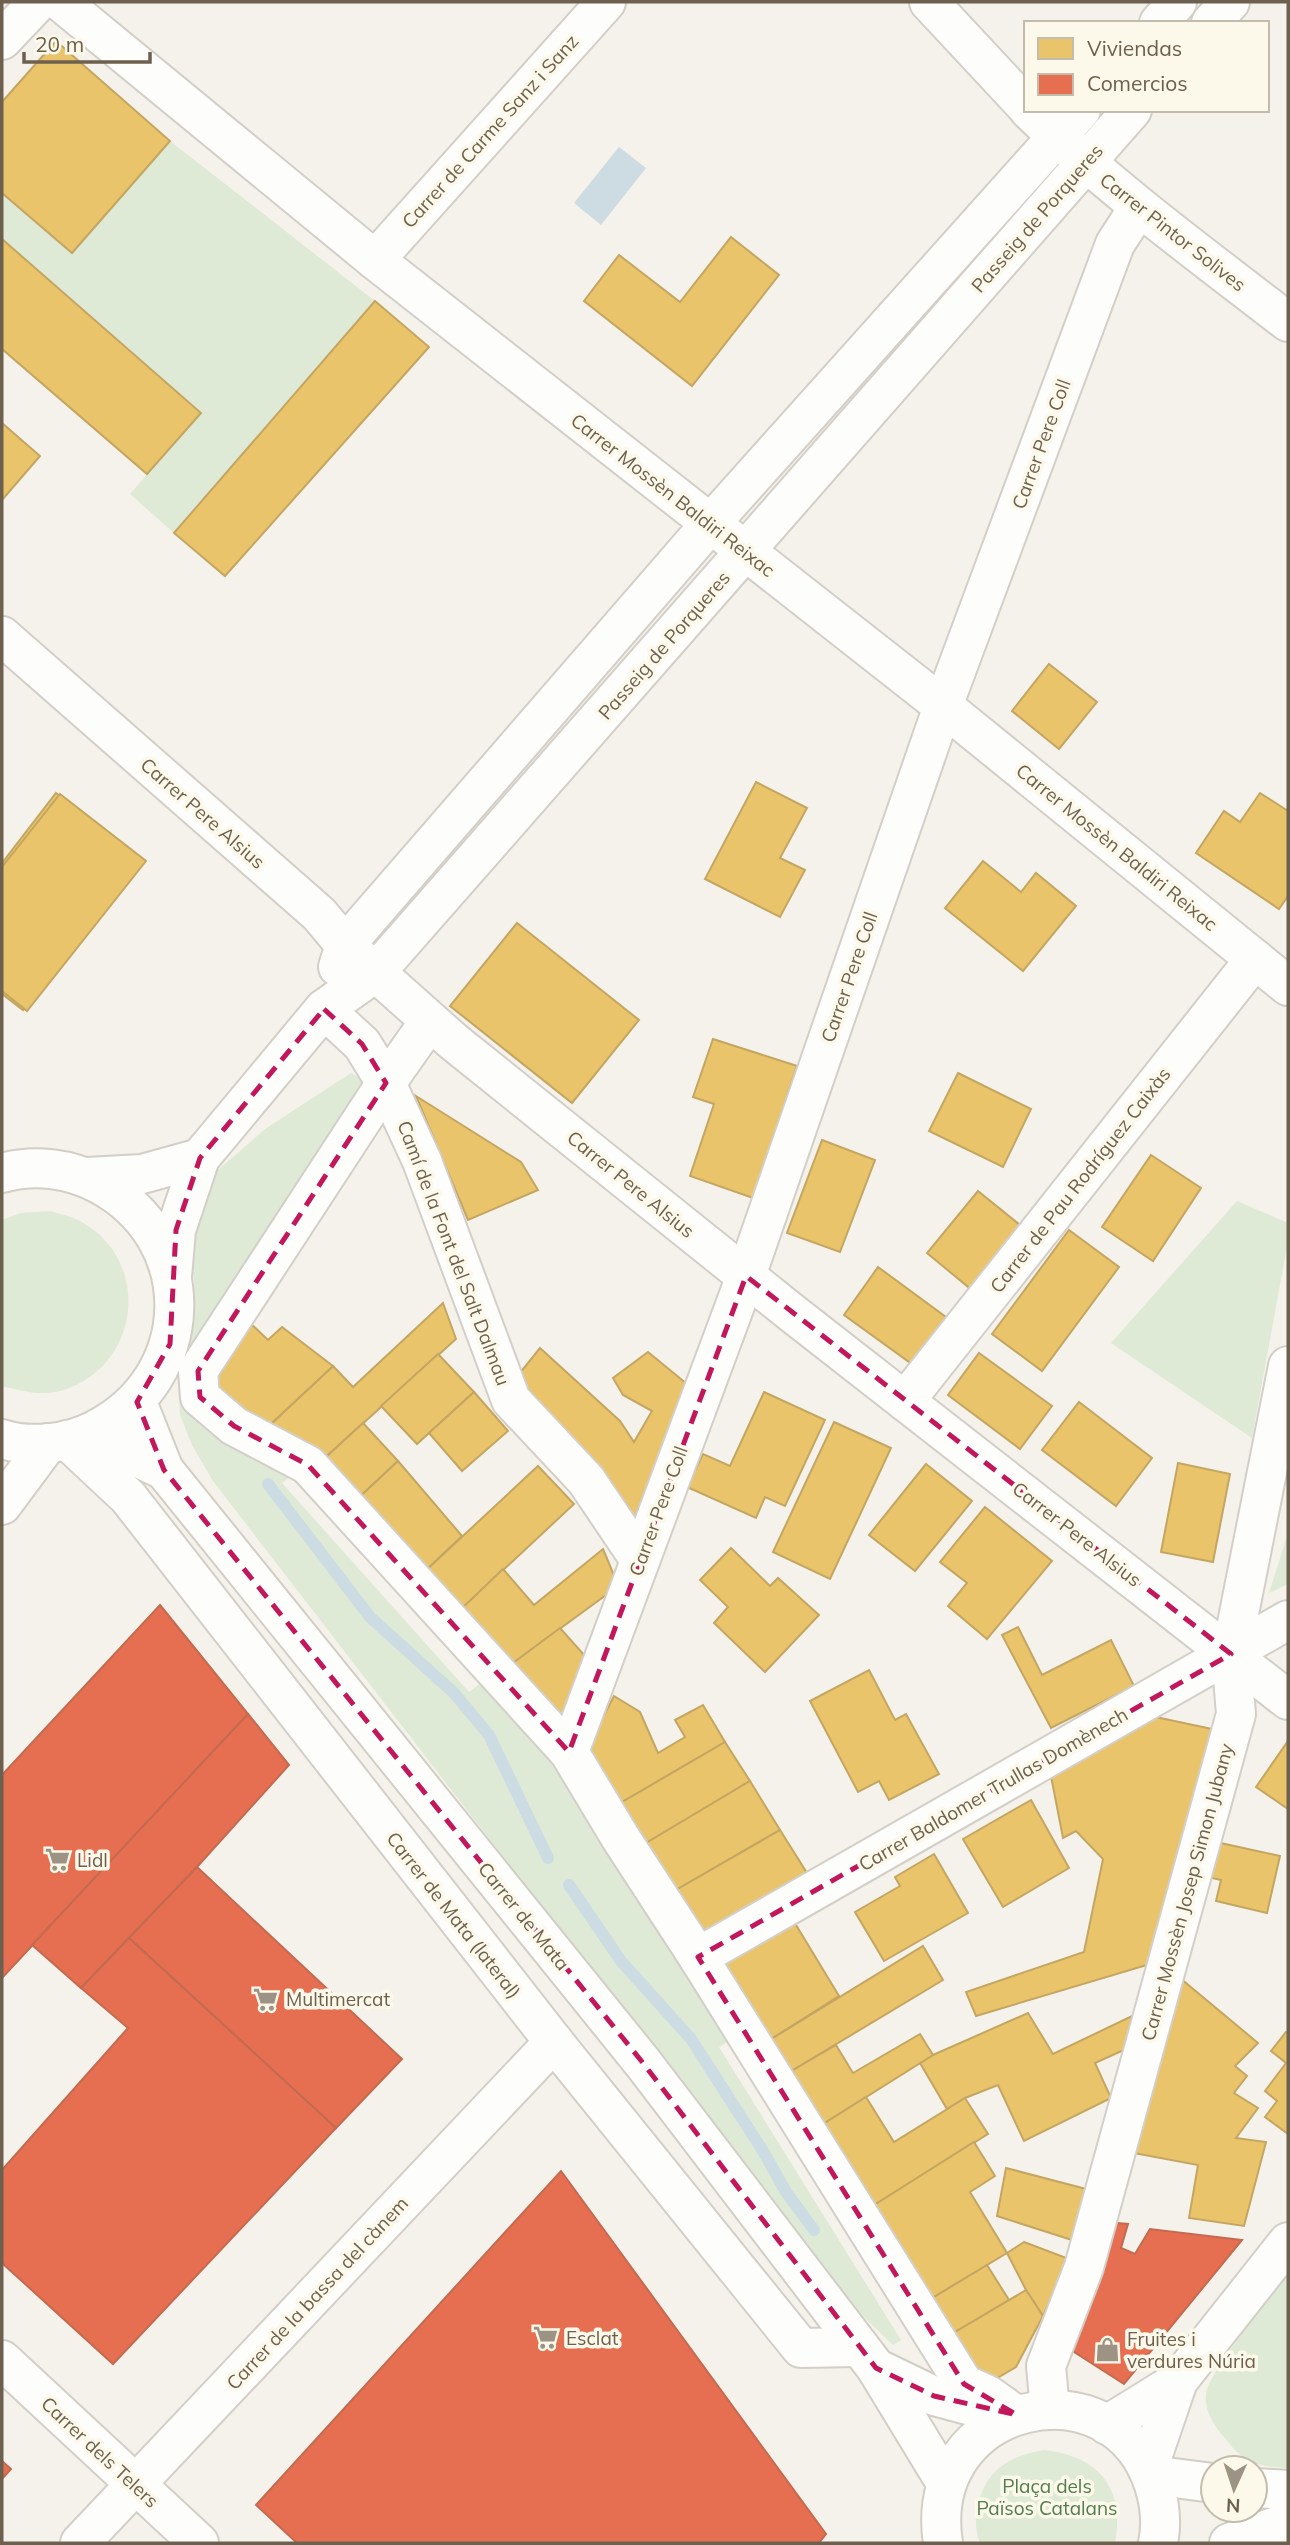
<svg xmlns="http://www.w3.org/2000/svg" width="1290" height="2545" font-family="Mulish,sans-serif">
  <rect width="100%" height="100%" fill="#f4f2ea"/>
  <!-- green -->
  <g fill="#deead6">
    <polygon points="170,141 375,301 174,533 130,494 201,412 2,239 2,193 72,253"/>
    <polygon points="351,1073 364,1081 177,1366 188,1393 296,1472 282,1483 469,1692 481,1683 555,1756 731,2040 719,2047 901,2340 893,2345 841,2295 213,1481 192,1445 180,1415 177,1366 195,1302 193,1266 186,1223 209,1178 265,1129"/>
    <polygon points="1237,1201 1288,1223 1288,1241 1252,1438 1111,1343"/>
    <path d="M50,1211C59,1214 72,1216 80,1221C154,1261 140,1369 60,1391C40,1396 21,1391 2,1386V1220L21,1213Z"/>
    <polygon points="1288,1533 1288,1584 1269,1593"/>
    <path d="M1288,2274V2468C1255,2466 1245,2464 1224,2437C1214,2425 1204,2411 1206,2394C1208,2372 1272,2296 1288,2274Z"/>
    <path d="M1044,2450C1099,2456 1125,2488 1115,2543H980C970,2519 979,2485 999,2468C1012,2457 1028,2453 1044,2450Z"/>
  </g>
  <!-- water -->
  <polygon fill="#cddce2" points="619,147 646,168 601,225 574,203"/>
  <!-- homes -->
  <g fill="#e9c46a" stroke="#c4a662" stroke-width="2">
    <polygon points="56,41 170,141 72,253 2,193 2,102"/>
    <polygon points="731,237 779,275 692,386 584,301 619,255 680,302"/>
    <polygon points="2,239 201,413 147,474 2,349"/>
    <polygon points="375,301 429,347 225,576 174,533"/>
    <polygon points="2,423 40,456 2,500"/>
    <polygon points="1049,664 1097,702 1059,749 1012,711"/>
    <polygon points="756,782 807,808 780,858 805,870 780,917 705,879"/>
    <polygon points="56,793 142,859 23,1010 2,994 2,863"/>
    <polygon points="1260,793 1288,811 1288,896 1279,909 1196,853 1224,811 1240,822"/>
    <polygon points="60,794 146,861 27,1011 2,991 2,867"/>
    <polygon points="983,861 1021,892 1036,873 1076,906 1023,971 945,908"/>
    <polygon points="517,923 639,1020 572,1103 450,1006"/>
    <polygon points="713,1039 797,1066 753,1198 690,1176 714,1104 693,1097"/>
    <polygon points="958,1073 1031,1109 1003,1167 929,1131"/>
    <polygon points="416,1096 521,1162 538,1190 468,1220"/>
    <polygon points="822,1140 875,1160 840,1252 787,1233"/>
    <polygon points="1151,1155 1201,1188 1153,1261 1102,1227"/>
    <polygon points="978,1191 1025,1229 973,1291 927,1253"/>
    <polygon points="1069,1230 1119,1267 1042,1371 992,1334"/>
    <polygon points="878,1267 950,1320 916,1367 844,1315"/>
    <polygon points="443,1303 456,1339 315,1467 272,1423 333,1366 353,1387"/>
    <polygon points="246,1319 268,1340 282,1327 333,1366 272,1423 259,1439 210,1398 214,1371"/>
    <polygon points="540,1348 620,1421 634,1442 652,1411 623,1395 613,1378 648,1352 687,1384 635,1517 537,1410 515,1379"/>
    <polygon points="979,1353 1052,1406 1020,1449 948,1395"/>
    <polygon points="438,1354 474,1392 417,1444 381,1406"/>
    <polygon points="474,1392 508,1431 462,1471 429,1433"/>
    <polygon points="764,1392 825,1420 785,1506 765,1497 756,1518 687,1487 703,1454 730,1466"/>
    <polygon points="1079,1402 1152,1458 1116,1506 1042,1450"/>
    <polygon points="834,1422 891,1448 830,1579 773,1552"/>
    <polygon points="363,1423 398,1461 351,1505 315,1467"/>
    <polygon points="398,1461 462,1536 420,1576 351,1505"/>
    <polygon points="1178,1463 1230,1474 1213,1562 1161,1552"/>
    <polygon points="926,1464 972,1501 915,1571 869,1535"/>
    <polygon points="538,1466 574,1504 456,1614 420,1576"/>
    <polygon points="985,1507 1052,1561 987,1639 948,1606 967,1583 940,1562"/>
    <polygon points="731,1548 770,1586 778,1578 819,1615 765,1672 714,1623 728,1607 700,1580"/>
    <polygon points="603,1549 616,1580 610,1592 505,1669 456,1614 503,1569 534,1605"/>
    <polygon points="1018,1627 1042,1675 1111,1640 1134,1686 1051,1728 1002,1635"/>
    <polygon points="560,1628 585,1656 571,1711 554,1726 505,1669"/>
    <polygon points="869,1670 895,1720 906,1714 939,1774 889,1800 879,1781 858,1792 810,1701"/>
    <polygon points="614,1696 640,1712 658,1753 685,1737 675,1720 703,1705 725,1742 617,1805 585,1752"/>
    <polygon points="1151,1716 1212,1729 1147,1965 976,2016 966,1992 1084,1952 1103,1859 1076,1831 1063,1838 1050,1771"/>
    <polygon points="1288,1741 1288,1809 1256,1787"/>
    <polygon points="725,1742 750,1781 641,1846 617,1805"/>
    <polygon points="750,1781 780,1830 669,1894 641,1846"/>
    <polygon points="1031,1800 1069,1868 1003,1907 963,1839"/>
    <polygon points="780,1830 807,1873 696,1938 669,1894"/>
    <polygon points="1216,1842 1280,1856 1267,1913 1216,1901 1221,1880 1208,1877"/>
    <polygon points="934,1854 968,1913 884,1961 855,1912 900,1886 895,1877"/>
    <polygon points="793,1920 839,1996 768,2041 720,1963"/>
    <polygon points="923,1946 943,1980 788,2073 768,2041"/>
    <polygon points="1174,1973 1258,2043 1235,2066 1247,2076 1234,2093 1258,2108 1236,2138 1266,2142 1244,2226 1189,2218 1198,2165 1123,2151"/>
    <polygon points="1028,2013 1053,2054 1132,2016 1126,2049 1095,2063 1111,2098 1024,2141 998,2085 965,2098 947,2109 920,2063 933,2055"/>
    <polygon points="1286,2032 1288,2033 1288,2134 1265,2117 1277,2101 1265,2091 1286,2063 1271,2051"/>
    <polygon points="920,2034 933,2055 820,2126 788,2073 836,2045 853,2073"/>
    <polygon points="866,2097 894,2142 965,2098 988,2134 871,2207 820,2126"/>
    <polygon points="974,2142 995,2176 970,2192 1007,2253 929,2300 871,2207"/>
    <polygon points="1006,2168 1090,2190 1078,2242 997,2216"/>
    <polygon points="1024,2242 1069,2259 1043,2316 1026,2290 1007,2253"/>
    <polygon points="987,2265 1009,2300 950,2335 929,2300"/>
    <polygon points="1026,2290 1043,2316 1016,2367 982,2387 950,2335"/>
  </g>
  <!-- shops -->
  <g fill="#e76f51" stroke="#c36a50" stroke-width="2">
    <polygon points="160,1605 248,1714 2,1978 2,1775"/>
    <polygon points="248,1714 289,1765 197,1867 81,1988 32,1945"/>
    <polygon points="197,1867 402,2059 336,2128 129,1938"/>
    <polygon points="129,1938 336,2128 113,2364 2,2263 2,2170 128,2028 81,1988"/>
    <polygon points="561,2171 826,2534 819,2543 297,2543 256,2505"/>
    <polygon points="1104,2222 1128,2224 1121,2248 1135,2254 1150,2229 1242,2240 1124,2384 1068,2348"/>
    <polygon points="2,2461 11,2469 2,2479"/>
  </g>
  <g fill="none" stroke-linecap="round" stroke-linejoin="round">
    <!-- stream -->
    <g stroke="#cddce2" stroke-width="12">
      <polyline points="268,1484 370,1617 454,1693 489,1735 548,1858"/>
      <polyline points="569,1885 621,1961 691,2039 763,2151 786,2192 814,2230"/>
    </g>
    <defs>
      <g id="street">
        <polyline points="61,2 375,260 943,706 1288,986"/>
        <polyline points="929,2 1026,106"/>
        <polyline points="1159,23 1177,2"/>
        <polyline points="1211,23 1230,2"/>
        <polyline points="2,40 38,2"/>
        <path d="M1029,110C1110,188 1200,254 1288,322"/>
        <polyline points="375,260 606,2"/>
        <polyline points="2,636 319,914 345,945 454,1042 792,1313 1288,1700"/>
        <polyline points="338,967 345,945 711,523 1081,110"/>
        <polyline points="324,1009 362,1044 386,1083 422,1161 511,1400 586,1480 640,1560"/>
        <polyline points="429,1022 386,1083 198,1371 200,1397 234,1426 308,1465 569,1752 620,1837 698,1957 964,2384 988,2395 1009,2410"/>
        <polyline points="87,1177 142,1174 200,1158"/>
        <polyline points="172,1277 176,1230 200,1158 324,1009 375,973 1132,110"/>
        <polyline points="905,1401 1255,959"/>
        <polyline points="67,1440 128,1497 554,2042 801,2348 860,2347"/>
        <polyline points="2,1505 48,1443"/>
        <polyline points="569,1752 746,1276 943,706 1115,244 1139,207"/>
        <polyline points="698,1957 1288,1620"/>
        <polyline points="2,2360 199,2543"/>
        <polyline points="1050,2410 1046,2366 1084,2267 1236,1714 1231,1654 1288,1366"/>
        <polyline points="1107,2425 1178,2381"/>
        <polyline points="1148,2469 1178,2381 1288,2242"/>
        <polyline points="80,2543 554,2042"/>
      </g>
      <g id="secondary">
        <path d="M2,1173C34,1164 69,1168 99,1184C202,1239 198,1378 95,1430C69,1444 30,1448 2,1439"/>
        <polyline points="137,1402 164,1470 643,2063 876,2368 946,2483"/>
        <polyline points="88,1434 164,1470"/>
        <polyline points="876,2368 934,2396 1012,2417"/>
        <polyline points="1151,2475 1213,2483"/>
        <polyline points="1255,2488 1288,2490"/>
        <path d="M943,2543C921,2402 1113,2358 1154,2485C1160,2504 1162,2524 1158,2543"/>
        <polyline points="1229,2543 1288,2522"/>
      </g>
    </defs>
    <!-- street casing -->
    <use href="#street" stroke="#d3cfc8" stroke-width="42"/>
    <!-- secondary casing -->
    <use href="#secondary" stroke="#d2cec5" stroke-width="42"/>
    <!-- street -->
    <use href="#street" stroke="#fdfdfc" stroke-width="38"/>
    <!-- secondary -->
    <use href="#secondary" stroke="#fdfdfc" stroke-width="38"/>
  </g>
  <!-- marked area -->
  <path fill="none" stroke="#c2185b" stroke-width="5" stroke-dasharray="14 9" stroke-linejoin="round" d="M324,1009L362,1044L386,1083L198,1371L200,1397L234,1426L308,1465L569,1752L746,1276L1231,1654L698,1957L964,2384L1017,2415L934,2396L876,2368L643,2063L164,1470L137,1402L170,1344L176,1230L200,1158Z"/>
  <!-- icons -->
  <defs>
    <symbol id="supermarket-bare" viewBox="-9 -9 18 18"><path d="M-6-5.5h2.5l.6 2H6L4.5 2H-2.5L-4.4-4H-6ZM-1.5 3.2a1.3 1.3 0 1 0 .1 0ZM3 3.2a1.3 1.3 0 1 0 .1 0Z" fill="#9d9385" stroke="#fcf9eb" stroke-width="2.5" paint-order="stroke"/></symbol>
    <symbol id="shop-bare" viewBox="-9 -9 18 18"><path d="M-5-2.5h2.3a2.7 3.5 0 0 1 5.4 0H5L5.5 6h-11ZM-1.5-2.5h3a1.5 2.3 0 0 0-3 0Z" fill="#9d9385" stroke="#fcf9eb" stroke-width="2.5" paint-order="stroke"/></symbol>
  </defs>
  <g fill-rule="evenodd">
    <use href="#supermarket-bare" x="40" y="1842" width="35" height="35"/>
    <use href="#supermarket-bare" x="248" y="1982" width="35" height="35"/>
    <use href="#supermarket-bare" x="528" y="2320" width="35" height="35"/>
    <use href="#shop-bare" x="1090" y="2332" width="35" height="35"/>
  </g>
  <g text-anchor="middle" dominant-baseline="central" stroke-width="7" stroke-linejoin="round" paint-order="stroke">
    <!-- street labels -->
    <g font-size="19" fill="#6e604e" stroke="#fcf9eb">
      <text transform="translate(490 131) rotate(-48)">Carrer de Carme Sanz i Sanz</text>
      <text transform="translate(1037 218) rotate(-49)">Passeig de Porqueres</text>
      <text transform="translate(1173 232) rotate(38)">Carrer Pintor Solives</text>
      <text transform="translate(1041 444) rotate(-70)">Carrer Pere Coll</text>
      <text transform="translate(673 495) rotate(38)">Carrer Mossèn Baldiri Reixac</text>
      <text transform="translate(664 645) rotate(-49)">Passeig de Porqueres</text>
      <text transform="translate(203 813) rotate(41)">Carrer Pere Alsius</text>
      <text transform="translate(1117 847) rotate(39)">Carrer Mossèn Baldiri Reixac</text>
      <text transform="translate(849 977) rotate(-71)">Carrer Pere Coll</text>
      <text transform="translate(1080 1180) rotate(-52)">Carrer de Pau Rodríguez Caixàs</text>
      <text transform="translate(631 1184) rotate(39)">Carrer Pere Alsius</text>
      <text transform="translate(454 1253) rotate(69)">Camí de la Font del Salt Dalmau</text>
      <text transform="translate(658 1511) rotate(-70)">Carrer Pere Coll</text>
      <text transform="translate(1077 1534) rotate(38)">Carrer Pere Alsius</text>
      <text transform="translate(993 1789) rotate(-30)">Carrer Baldomer Trullas Domènech</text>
      <text transform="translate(1187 1892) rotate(-75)">Carrer Mossèn Josep Simon Jubany</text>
      <text transform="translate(454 1915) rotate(52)">Carrer de Mata (lateral)</text>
      <text transform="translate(524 1916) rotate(51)">Carrer de Mata</text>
      <text transform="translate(317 2293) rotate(-47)">Carrer de la bassa del cànem</text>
      <text transform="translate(100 2452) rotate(43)">Carrer dels Telers</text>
    </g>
    <!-- poi labels -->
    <g font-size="19" fill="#6e604e" stroke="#fcf9eb" text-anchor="start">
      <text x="77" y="1860">Lidl</text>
      <text x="286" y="1999">Multimercat</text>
      <text x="566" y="2338">Esclat</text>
      <text x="1127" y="2339">Fruites i<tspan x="1127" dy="22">verdures Núria</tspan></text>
    </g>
    <!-- park labels -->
    <g font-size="19" fill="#527d4e" stroke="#fcf9eb">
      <text x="1047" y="2486">Plaça dels<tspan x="1047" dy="22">Països Catalans</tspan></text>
    </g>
  </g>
  <!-- border -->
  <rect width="1290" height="2545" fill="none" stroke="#6e604e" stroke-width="7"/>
  <!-- legend -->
  <rect x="1024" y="21" width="245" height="91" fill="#fcf9eb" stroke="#c3bcac" stroke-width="2"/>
  <rect x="1038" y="38" width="35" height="21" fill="#e9c46a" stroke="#c3bcac" stroke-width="2"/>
  <text x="1087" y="56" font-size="21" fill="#6e604e">Viviendas</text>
  <rect x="1038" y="74" width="35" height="21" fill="#e76f51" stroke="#c3bcac" stroke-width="2"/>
  <text x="1087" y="91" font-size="21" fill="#6e604e">Comercios</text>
  <!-- north arrow -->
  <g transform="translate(1234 2489) rotate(183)"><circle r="33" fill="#fcf9eb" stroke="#c3bcac" stroke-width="2"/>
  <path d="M0-5L12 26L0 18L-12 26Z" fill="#9d9385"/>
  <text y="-10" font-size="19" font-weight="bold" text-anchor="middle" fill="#6e604e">N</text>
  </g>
  <!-- scale -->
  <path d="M24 52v10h126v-10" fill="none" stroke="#6e604e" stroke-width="3.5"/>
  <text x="35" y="52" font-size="21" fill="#6e604e" stroke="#fcf9eb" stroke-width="5" paint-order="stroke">20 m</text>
</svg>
